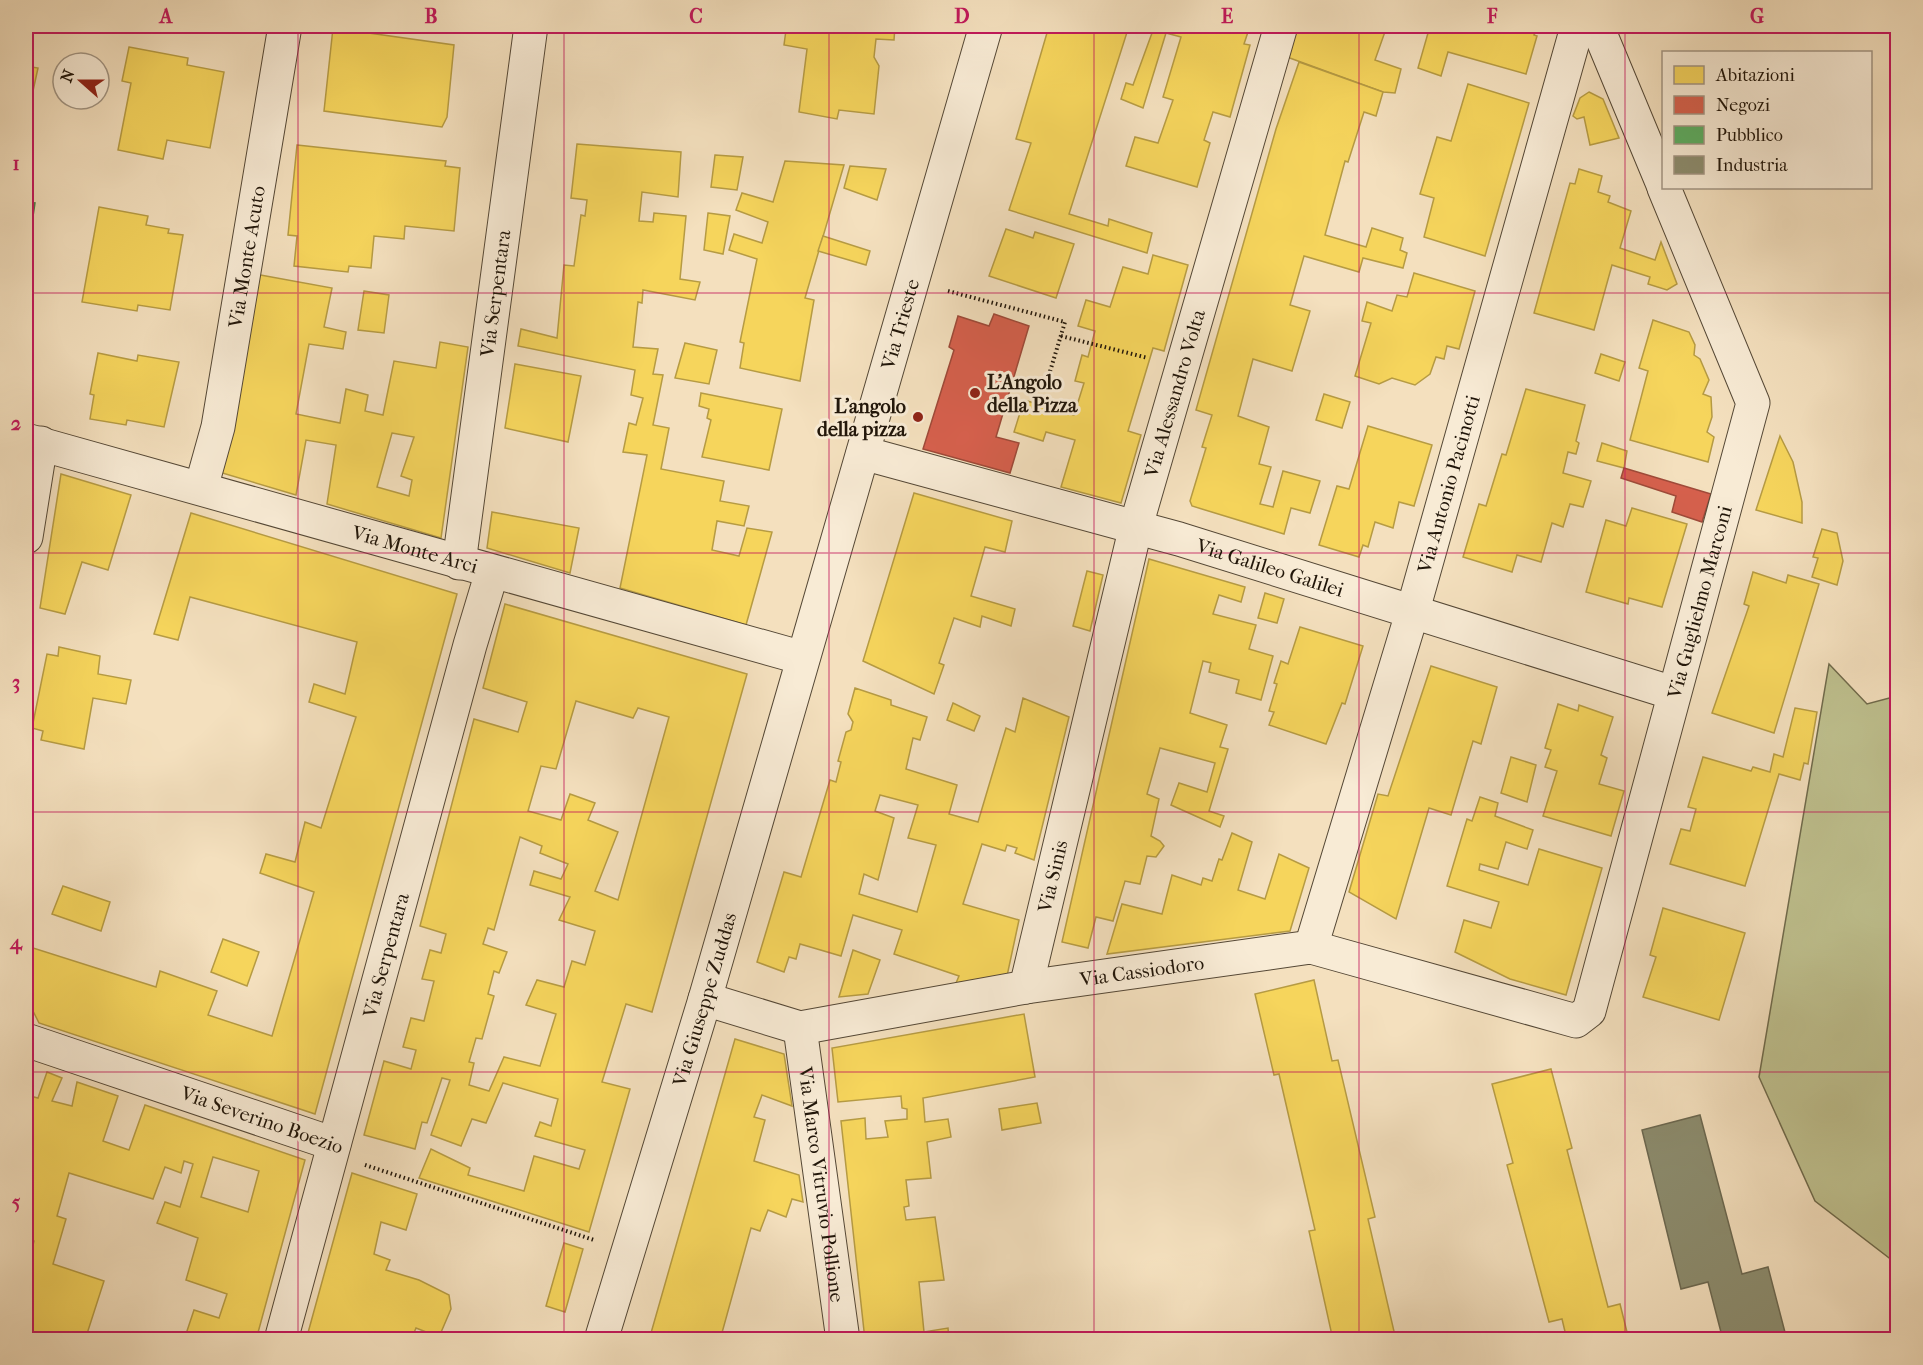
<svg xmlns="http://www.w3.org/2000/svg" width="1923" height="1365" font-family="'IM FELL French Canon',serif">
  <rect width="100%" height="100%" fill="#f4e0be"/>
  <filter id="stains"><feTurbulence type="fractalNoise" baseFrequency=".00333" numOctaves="4"/><feColorMatrix values="0 0 0 0 .2 0 0 0 0 .09 0 0 0 0 .02 0 0 0 .5 -.17"/></filter>
  <radialGradient id="worn" r=".72"><stop offset=".6" stop-color="#630" stop-opacity="0"/><stop offset="1" stop-color="#630" stop-opacity=".3"/></radialGradient>
  <!-- grass -->
  <polygon fill="#bfc18f" stroke="#706b4c" stroke-width="1.5" points="1829,664 1867,704 1897,696 1897,1264 1815,1201 1759,1077"/>
  <!-- homes -->
  <g fill="#f6d55c" stroke="#b69b43" stroke-width="1.5" fill-rule="evenodd">
    <polygon points="804,26 895,26 894,40 876,39 874,57 879,66 874,114 839,110 837,119 799,112 807,49 784,45 786,30 804,31"/>
    <polygon points="1049,26 1129,26 1069,214 1108,226 1109,219 1152,233 1147,253 1009,210 1031,143 1016,139"/>
    <polygon points="1139,26 1250,26 1244,44 1250,45 1230,117 1213,112 1204,140 1210,143 1197,187 1126,166 1135,137 1158,143 1173,100 1163,97 1181,37 1166,33 1143,108 1121,99 1126,83 1133,85 1152,33 1138,29"/>
    <polygon points="1297,26 1387,26 1375,60 1401,69 1395,93 1383,92 1287,57"/>
    <polygon points="1430,26 1454,28 1455,26 1536,26 1534,35 1537,36 1526,74 1448,52 1441,76 1418,68"/>
    <polygon points="333,28 454,45 447,117 442,127 324,111"/>
    <polygon points="129,47 188,58 187,65 224,72 210,148 167,140 163,159 118,150 131,83 122,81"/>
    <polygon points="1299,62 1383,92 1376,116 1364,112 1348,162 1345,161 1325,235 1366,247 1372,228 1403,238 1400,250 1407,253 1403,268 1363,258 1359,272 1304,256 1290,305 1310,311 1292,371 1253,359 1238,416 1269,427 1259,464 1271,467 1260,504 1273,507 1283,471 1320,481 1310,513 1291,508 1284,534 1192,506 1190,501 1206,448 1202,447 1212,415 1196,410 1276,129"/>
    <polygon points="26,66 38,68 26,123"/>
    <polygon points="1468,84 1529,103 1485,256 1424,237 1434,198 1420,194 1437,137 1451,141"/>
    <polygon points="1589,92 1603,99 1619,138 1590,145 1584,117 1577,119 1573,116 1580,98"/>
    <polygon points="577,144 681,152 678,197 642,192 639,221 653,222 654,213 686,216 680,279 700,282 695,300 643,290 642,303 638,302 633,347 658,349 653,374 663,375 653,425 669,428 661,469 724,481 720,501 749,506 744,526 717,521 712,550 739,556 747,528 772,532 746,625 620,588 647,455 623,452 629,423 636,425 643,398 631,395 635,370 518,346 521,329 557,338 564,265 574,266 581,215 585,216 587,200 571,198"/>
    <polygon points="297,145 446,161 445,166 460,168 454,231 405,226 404,239 374,236 371,268 349,266 348,272 294,266 297,236 288,235"/>
    <polygon points="715,155 743,157 737,190 711,187"/>
    <polygon points="785,161 844,165 805,298 814,300 800,381 740,368 744,343 740,342 757,259 729,250 734,234 762,243 768,222 736,210 742,193 773,202"/>
    <polygon points="850,166 886,169 877,200 844,188"/>
    <polygon points="1579,169 1602,176 1598,192 1610,196 1608,202 1631,211 1620,248 1655,260 1661,242 1677,284 1667,290 1648,284 1650,277 1612,265 1594,330 1534,313 1570,183 1575,184"/>
    <polygon points="99,207 148,216 146,225 169,229 168,233 183,235 170,310 138,305 137,311 82,302"/>
    <polygon points="708,213 730,216 723,254 704,250"/>
    <polygon points="1006,229 1033,238 1035,232 1074,244 1056,298 989,276"/>
    <polygon points="823,236 870,251 866,265 818,251"/>
    <polygon points="1153,255 1188,265 1164,351 1153,348 1128,431 1141,435 1121,503 1061,487 1075,440 1046,432 1043,441 1014,432 1024,400 1074,415 1084,383 1075,381 1082,355 1088,357 1095,331 1078,326 1086,300 1110,307 1123,267 1148,274"/>
    <polygon points="1414,273 1475,291 1459,349 1447,346 1444,359 1436,357 1430,374 1415,385 1392,378 1379,384 1355,376 1371,323 1362,321 1367,302 1392,311 1397,295 1407,297"/>
    <path d="M255,274L332,288L324,327L346,332L343,349L309,344L296,414L340,423L346,389L368,395L365,411L383,415L394,361L436,368L440,342L468,347L441,538L327,504L336,445L306,440L296,495L219,472ZM392,433L414,437L401,476L412,480L409,496L377,487Z"/>
    <polygon points="364,291 389,295 384,333 358,330"/>
    <polygon points="1653,320 1689,332 1695,345 1694,355 1700,359 1709,380 1703,394 1711,397 1712,417 1707,432 1714,437 1708,462 1630,440 1648,371 1639,368"/>
    <polygon points="685,343 717,350 709,384 675,378"/>
    <polygon points="98,353 137,361 138,355 179,362 164,427 127,420 126,425 90,419 94,395 90,394"/>
    <polygon points="1601,354 1625,362 1619,381 1595,373"/>
    <polygon points="515,364 581,376 568,442 505,428"/>
    <polygon points="1526,389 1585,405 1576,441 1579,443 1576,454 1568,452 1563,473 1591,481 1583,507 1570,504 1563,527 1552,523 1541,562 1517,555 1512,572 1463,557 1479,504 1486,506 1502,454 1506,455"/>
    <polygon points="701,393 782,409 769,470 702,457 711,420 707,418 709,409 699,406"/>
    <polygon points="1324,394 1350,402 1342,428 1316,420"/>
    <polygon points="1368,426 1432,445 1414,506 1399,502 1393,528 1375,522 1368,547 1363,545 1359,557 1319,545 1337,486 1349,489"/>
    <polygon points="1780,436 1793,462 1802,502 1802,523 1756,510"/>
    <polygon points="1602,443 1627,451 1624,468 1597,461"/>
    <polygon points="61,474 131,495 108,570 82,562 65,614 40,608"/>
    <polygon points="914,493 1012,521 1005,552 985,547 971,596 1015,609 1011,626 982,616 980,627 954,618 939,663 944,665 934,694 863,661"/>
    <polygon points="1632,508 1687,524 1662,607 1629,598 1628,604 1586,592 1606,520 1626,526"/>
    <polygon points="492,512 579,528 570,573 487,548"/>
    <polygon points="191,513 457,594 315,1114 39,1023 30,1005 30,947 156,987 160,971 217,991 208,1015 272,1036 314,892 260,873 266,854 295,862 305,822 321,828 356,717 309,702 314,684 345,694 357,642 190,597 178,640 154,634"/>
    <polygon points="1822,529 1837,533 1843,561 1837,585 1812,577 1818,558 1813,557"/>
    <polygon points="1149,559 1245,587 1241,602 1219,595 1213,614 1256,625 1249,649 1273,656 1261,700 1236,693 1239,680 1209,672 1211,663 1203,661 1190,713 1227,725 1220,747 1228,749 1209,811 1224,816 1220,827 1171,805 1179,783 1207,792 1215,763 1160,748 1147,794 1159,799 1151,836 1160,841 1164,846 1156,857 1147,856 1140,884 1125,881 1113,921 1096,917 1088,948 1062,942"/>
    <polygon points="1087,571 1103,575 1090,631 1073,626"/>
    <polygon points="1753,572 1786,583 1788,575 1819,584 1774,733 1712,713 1749,606 1744,604"/>
    <polygon points="1265,593 1284,599 1277,623 1258,618"/>
    <path d="M505,604L747,674L652,1012L626,1004L602,1082L630,1089L589,1232L419,1178L431,1149L470,1168L468,1175L524,1191L534,1156L579,1169L585,1150L535,1136L540,1122L551,1126L558,1099L503,1083L486,1123L472,1119L461,1146L431,1135L450,1080L442,1078L427,1123L422,1122L415,1149L364,1135L384,1061L411,1069L416,1050L403,1047L411,1018L424,1021L434,981L422,979L430,950L441,953L446,934L420,926L474,719L518,732L527,702L483,688ZM576,701L633,718L638,708L669,717L618,900L595,891L618,832L588,820L595,803L570,794L561,820L528,811L541,766L556,769ZM520,837L542,846L540,853L568,864L561,879L534,871L530,885L570,897L559,920L595,931L585,965L572,961L564,987L537,980L526,1005L556,1014L540,1066L504,1057L489,1091L469,1085L474,1063L469,1062L476,1038L482,1039L494,996L488,994L494,971L499,973L507,952L483,944L488,928L494,930Z"/>
    <polygon points="1300,627 1363,646 1345,704 1342,703 1326,744 1269,725 1274,712 1269,711 1277,684 1274,683 1281,661 1288,664"/>
    <polygon points="59,647 100,656 98,674 131,680 126,704 93,698 84,749 41,740 43,731 32,728 47,654 58,656"/>
    <polygon points="1431,666 1497,687 1481,744 1473,741 1451,815 1429,808 1396,919 1349,892 1378,794 1388,796"/>
    <path d="M855,688L891,700V705L927,717L920,740L913,738L906,769L957,785L949,814L978,822L1006,728L1015,732L1023,698L1069,717L1034,860L1015,853L1017,848L1007,845L1005,851L982,844L963,904L1019,920L1007,976L956,983L959,976L894,954L902,930L853,915L841,956L800,944L796,959L789,957L784,972L757,962L784,872L801,877L830,780L836,782L841,762L838,761L846,732L851,730L853,722L848,714ZM880,795L918,805L908,838L936,845L917,912L859,894L864,874L878,880L894,818L875,811Z"/>
    <polygon points="953,703 980,716 974,731 947,720"/>
    <polygon points="1558,704 1578,711 1579,705 1613,717 1601,755 1607,758 1599,784 1624,791 1611,836 1543,816 1557,771 1545,767 1551,750 1545,748"/>
    <polygon points="1795,708 1817,712 1808,764 1804,763 1800,780 1779,774 1745,886 1670,864 1681,829 1690,831 1696,809 1688,807 1703,757 1751,771 1753,767 1770,772 1774,754 1783,757"/>
    <polygon points="1511,757 1536,765 1527,802 1501,793"/>
    <polygon points="1480,797 1498,803 1495,816 1533,830 1527,849 1506,842 1498,869 1480,864 1479,870 1528,885 1539,849 1602,868 1566,995 1510,979 1455,952 1464,920 1491,928 1499,902 1447,886 1467,819 1472,821"/>
    <polygon points="1232,833 1252,842 1238,890 1265,899 1279,854 1309,868 1290,931 1107,954 1122,904 1162,914 1172,875 1201,885 1203,878 1212,881 1219,859 1222,860"/>
    <polygon points="63,886 110,902 101,931 52,914"/>
    <polygon points="1663,908 1745,933 1719,1020 1643,997 1656,957 1650,955"/>
    <polygon points="223,939 259,952 247,986 211,972"/>
    <polygon points="853,950 880,960 868,994 839,997"/>
    <polygon points="1314,980 1332,1061 1338,1060 1375,1217 1368,1219 1396,1340 1333,1340 1309,1231 1315,1230 1279,1074 1274,1075 1255,994"/>
    <polygon points="1024,1014 1035,1077 923,1098 925,1122 948,1119 951,1137 927,1142 931,1178 906,1180 909,1206 904,1207 906,1220 935,1217 944,1280 919,1282 924,1332 948,1328 949,1340 865,1340 841,1121 865,1118 866,1139 888,1137 885,1121 907,1119 907,1109 902,1108 901,1096 838,1102 832,1048"/>
    <polygon points="735,1039 784,1054 792,1106 762,1095 754,1117 765,1120 754,1161 799,1175 803,1202 792,1199 786,1217 768,1210 760,1231 751,1228 720,1340 649,1340"/>
    <polygon points="1551,1069 1572,1148 1567,1150 1608,1307 1620,1304 1629,1340 1567,1340 1562,1319 1549,1322 1507,1165 1513,1163 1492,1084"/>
    <path d="M47,1072L62,1078L52,1101L72,1106L77,1082L118,1096L103,1141L129,1150L145,1105L305,1160L256,1340H184L194,1310L219,1318L227,1294L186,1280L198,1238L157,1223L165,1202L180,1207L193,1164L184,1161L181,1173L165,1167L153,1199L69,1173L57,1216L66,1219L53,1264L104,1281L85,1340H26V1272L34,1241L26,1239V1198L32,1172L26,1170V1095L38,1098ZM213,1157L259,1171L248,1212L201,1197Z"/>
    <polygon points="1037,1103 1041,1123 1002,1130 999,1109"/>
    <polygon points="352,1173 417,1194 406,1230 381,1222 374,1254 390,1260 386,1270 419,1280 449,1295 451,1309 439,1337 416,1328 411,1340 306,1340"/>
    <polygon points="564,1243 583,1249 565,1312 546,1306"/>
  </g>
  <!-- shops -->
  <g fill="#d6604d" stroke="#9f4a39" stroke-width="1.5">
    <polygon points="994,314 1029,326 996,437 1019,443 1010,473 923,449 954,350 949,347 958,316 989,326"/>
    <polygon points="1624,468 1711,494 1702,522 1672,512 1676,496 1621,478"/>
  </g>
  <!-- public -->
  <polygon fill="#5aae61" stroke="#498047" stroke-width="1.5" points="26,202 35,203 26,263"/>
  <!-- industry -->
  <polygon fill="#8c8c6e" stroke="#6c6850" stroke-width="1.5" points="1700,1115 1742,1274 1768,1267 1787,1340 1723,1340 1708,1282 1681,1289 1642,1130"/>
  <g fill="none" stroke-linecap="round" stroke-linejoin="round">
    <defs>
      <g id="minor">
        <polyline points="1597,26 1664,187"/>
        <path id="s1" d="M26,440L803,658"/>
        <path id="s2" d="M863,453L1179,539L1673,693"/>
        <path id="s3" d="M201,488L218,427L285,26"/>
        <polyline points="26,537 41,443"/>
        <path id="s4" d="M459,563L531,26"/>
        <path id="s5" d="M1311,947L1413,610L1574,38L1590,26"/>
        <path id="s6" d="M1026,987L1136,526L1281,26"/>
        <path id="s7" d="M705,999L800,1028L1026,987L1311,947L1576,1021L1589,1011L1753,403L1664,188"/>
        <path id="s8" d="M800,1028L843,1340"/>
        <polyline points="26,1040 334,1144"/>
        <path id="s9" d="M281,1340L470,645L492,572"/>
      </g>
      <g id="tertiary">
        <path id="s10" d="M601,1340L705,999L986,26"/>
      </g>
    </defs>
    <!-- minor casing -->
    <use href="#minor" stroke="#554836" stroke-width="35"/>
    <!-- tertiary casing -->
    <use href="#tertiary" stroke="#554836" stroke-width="35"/>
    <!-- path -->
    <g stroke="#201509" stroke-width="4" stroke-dasharray="1.5 3" stroke-linecap="butt">
      <polyline points="948,291 1065,322 1045,388"/>
      <polyline points="1061,336 1148,358"/>
      <polyline points="365,1165 594,1240"/>
    </g>
    <!-- minor -->
    <use href="#minor" stroke="#f8ebd5" stroke-width="33"/>
    <!-- tertiary -->
    <use href="#tertiary" stroke="#f8ebd5" stroke-width="33"/>
  </g>
  <!-- grid -->
  <path fill="none" stroke="#c2185b" stroke-width="1.5" stroke-opacity="0.55" d="M298,26V1340M564,26V1340M829,26V1340M1094,26V1340M1359,26V1340M1625,26V1340M26,293H1898M26,553H1898M26,812H1898M26,1072H1898"/>
  <!-- markers -->
  <g fill="#8f2418" stroke="#f8ebd5" stroke-width="2">
    <circle cx="975" cy="393" r="6"/>
    <circle cx="918" cy="417" r="6"/>
  </g>
  <g text-anchor="middle" dominant-baseline="central" stroke-width="6" stroke-linejoin="round" paint-order="stroke">
    <!-- street labels -->
    <g font-size="20" fill="#201509" stroke="#f8ebd5">
      <text stroke="none"><textPath href="#s3" startOffset="236">Via Monte Acuto</textPath></text>
      <text stroke="none"><textPath href="#s4" startOffset="272">Via Serpentara</textPath></text>
      <text stroke="none"><textPath href="#s10" startOffset="1059">Via Trieste</textPath></text>
      <text stroke="none"><textPath href="#s6" startOffset="612">Via Alessandro Volta</textPath></text>
      <text stroke="none"><textPath href="#s5" startOffset="483">Via Antonio Pacinotti</textPath></text>
      <text stroke="none"><textPath href="#s1" startOffset="404">Via Monte Arci</textPath></text>
      <text stroke="none"><textPath href="#s2" startOffset="423">Via Galileo Galilei</textPath></text>
      <text stroke="none"><textPath href="#s7" startOffset="1332">Via Guglielmo Marconi</textPath></text>
      <text stroke="none"><textPath href="#s6" startOffset="114">Via Sinis</textPath></text>
      <text stroke="none"><textPath href="#s9" startOffset="399">Via Serpentara</textPath></text>
      <text stroke="none"><textPath href="#s7" startOffset="446">Via Cassiodoro</textPath></text>
      <text stroke="none"><textPath href="#s10" startOffset="356">Via Giuseppe Zuddas</textPath></text>
      <text transform="translate(262 1120) rotate(19)">Via Severino Boezio</text>
      <text stroke="none"><textPath href="#s8" startOffset="158">Via Marco Vitruvio Pollione</textPath></text>
    </g>
    <!-- poi labels -->
    <g font-size="20" font-weight="bold" fill="#201509" stroke="#f8ebd5" text-anchor="start">
      <text x="987" y="382">L'Angolo<tspan x="987" dy="23">della Pizza</tspan></text>
      <text x="906" y="406" text-anchor="end">L'angolo<tspan x="906" dy="23">della pizza</tspan></text>
    </g>
  </g>
  <!-- margin -->
  <rect width="1923" height="1365" fill="none" stroke="#f4e0be" stroke-width="66"/>
  <!-- legend -->
  <rect x="1662" y="51" width="210" height="138" fill="#f8ebd5" stroke="#a29583" stroke-width="1.5"/>
  <rect x="1674" y="66" width="30" height="18" fill="#f6d55c" stroke="#a29583" stroke-width="1.5"/>
  <text x="1716" y="81" font-size="18" fill="#201509">Abitazioni</text>
  <rect x="1674" y="96" width="30" height="18" fill="#d6604d" stroke="#a29583" stroke-width="1.5"/>
  <text x="1716" y="111" font-size="18" fill="#201509">Negozi</text>
  <rect x="1674" y="126" width="30" height="18" fill="#5aae61" stroke="#a29583" stroke-width="1.5"/>
  <text x="1716" y="141" font-size="18" fill="#201509">Pubblico</text>
  <rect x="1674" y="156" width="30" height="18" fill="#8c8c6e" stroke="#a29583" stroke-width="1.5"/>
  <text x="1716" y="171" font-size="18" fill="#201509">Industria</text>
  <!-- north arrow -->
  <g transform="translate(81 81) rotate(291)"><circle r="28" fill="#f8ebd5" stroke="#a29583" stroke-width="1.5"/>
  <path d="M0-4.5L10 22L0 15L-10 22Z" fill="#8f2418"/>
  <text y="-9" font-size="16" font-weight="bold" text-anchor="middle" fill="#201509">N</text>
  </g>
  <rect x="33" y="33" width="1857" height="1299" fill="none" stroke="#c2185b" stroke-width="2"/>
  <g font-size="20" text-anchor="middle" font-weight="bold" fill="#c2185b">
    <text x="166" y="23">A</text>
    <text x="431" y="23">B</text>
    <text x="696" y="23">C</text>
    <text x="962" y="23">D</text>
    <text x="1227" y="23">E</text>
    <text x="1492" y="23">F</text>
    <text x="1757" y="23">G</text>
    <text x="16" y="170">1</text>
    <text x="16" y="430">2</text>
    <text x="16" y="689">3</text>
    <text x="16" y="949">4</text>
    <text x="16" y="1209">5</text>
  </g>
  <rect width="100%" height="100%" filter="url(#stains)"/>
  <rect width="100%" height="100%" fill="url(#worn)"/>
</svg>
